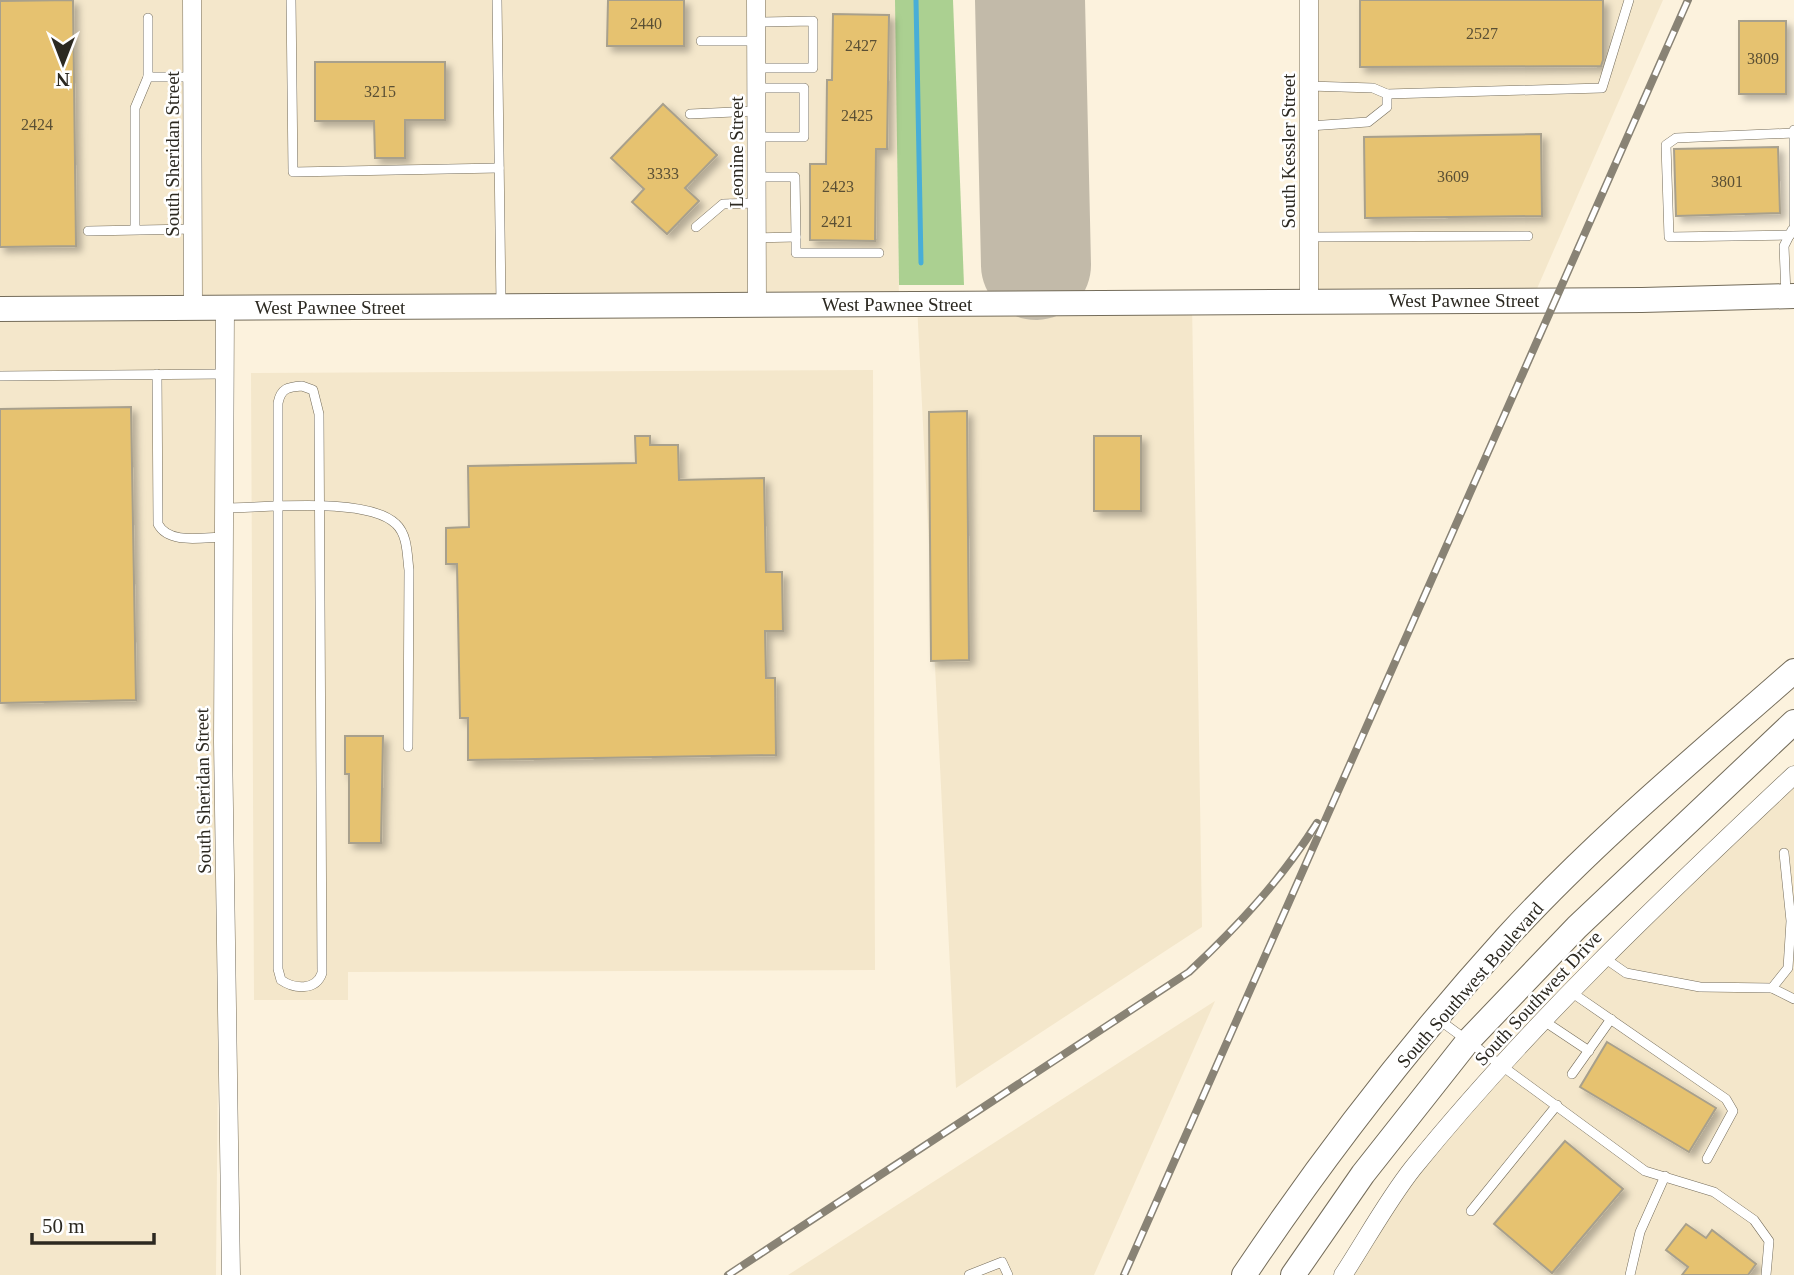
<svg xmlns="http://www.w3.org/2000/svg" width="1794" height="1275" font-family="Georgia,serif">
  <defs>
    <filter id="shadow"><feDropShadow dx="5" dy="5" stdDeviation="3.5" flood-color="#0004"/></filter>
  </defs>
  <rect width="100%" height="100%" fill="#fcf2dd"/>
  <!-- built -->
  <g fill="#f4e7cb">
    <polygon points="0,0 896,0 899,304 225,308 216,1275 0,1275"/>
    <polygon points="1308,0 1663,0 1532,300 1309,301"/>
    <polygon points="1192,302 1202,927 956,1088 917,304"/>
    <polygon points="873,370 875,970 348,972 348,1000 254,1000 251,373"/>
    <polygon points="1794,776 1794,1275 1343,1275 1412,1170 1502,1066"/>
    <polygon points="1215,1001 1094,1275 788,1275"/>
  </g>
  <!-- green -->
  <polygon fill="#abd091" points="895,0 953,0 964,285 899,285"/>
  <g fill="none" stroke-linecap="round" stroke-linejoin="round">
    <!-- stream -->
    <polyline stroke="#48aed7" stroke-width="5" points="916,0 921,263"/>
    <!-- runway -->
    <polyline stroke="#c2baa9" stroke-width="110" points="1030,0 1036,265"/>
  </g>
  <!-- building -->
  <g fill="#e6c26f" stroke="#a8a08c" stroke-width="2" filter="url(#shadow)">
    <polygon points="73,0 76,246 0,247 0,1"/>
    <polygon points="608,0 684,0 684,46 607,46"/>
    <polygon points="1360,0 1603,0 1603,60 1601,66 1360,67"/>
    <polygon points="833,14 889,15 887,149 876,149 875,241 810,240 810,164 826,164 827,80 832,80"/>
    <rect x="1739" y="21" width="47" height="73"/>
    <polygon points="315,62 445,62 445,120 405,120 405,158 375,158 374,121 315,121"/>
    <polygon points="663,104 717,155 685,188 699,201 667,234 632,202 644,189 611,158"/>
    <polygon points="1541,134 1542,216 1365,218 1364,137"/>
    <polygon points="1778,147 1780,213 1676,216 1674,149"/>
    <polygon points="131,407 136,700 0,703 0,409"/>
    <polygon points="967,411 969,660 931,661 929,412"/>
    <polygon points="635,436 650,436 650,445 678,445 679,480 764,478 766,572 782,572 783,631 765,631 766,678 775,678 776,755 468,760 468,718 460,718 457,564 446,564 446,528 469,527 468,466 636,463"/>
    <rect x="1094" y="436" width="47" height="75"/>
    <polygon points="345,736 383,736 381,843 349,843 349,774 345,774"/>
    <polygon points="1607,1042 1716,1108 1689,1152 1580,1087"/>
    <polygon points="1565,1141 1623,1189 1552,1273 1494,1224"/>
    <polygon points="1686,1224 1706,1238 1712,1230 1756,1264 1748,1275 1682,1275 1688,1267 1666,1250"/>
  </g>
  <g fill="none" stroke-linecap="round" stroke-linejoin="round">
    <defs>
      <g id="service">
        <polyline points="291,0 293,172 499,168"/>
        <polyline points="497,0 501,304"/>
        <polyline points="756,22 813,21 813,68 756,68"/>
        <polyline points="701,41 756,41"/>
        <polyline points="148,77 148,18"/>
        <polyline points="1309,86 1373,88 1387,94 1387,107 1368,122 1309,126"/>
        <polyline points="756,88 804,88 804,137 756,137"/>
        <polyline points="1387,94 1602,88 1629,0"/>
        <polyline points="690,114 756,111"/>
        <polyline points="1794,130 1794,224"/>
        <polyline points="757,177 795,177 796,237 757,238"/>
        <polyline points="696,227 723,204 757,203"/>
        <polyline points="135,229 135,108 148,77 193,77"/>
        <polyline points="88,231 193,229"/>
        <polyline points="1790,235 1669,237 1666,145 1676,138 1793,133"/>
        <polyline points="796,237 796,253 879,253"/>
        <polyline points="1309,237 1528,236"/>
        <polyline points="1786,295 1784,246 1792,230"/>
        <path d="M157,374L158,524C169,545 203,537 224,537"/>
        <polyline points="0,376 224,374"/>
        <path d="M302,386L313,390L319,414L322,973C316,991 294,989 281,980L278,969V403C281,388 288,387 302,386Z"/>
        <path d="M224,508C264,508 367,496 396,524C408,535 407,556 409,570L408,747"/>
        <polyline points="1603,957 1626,973 1700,987 1772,988 1788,968 1791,921 1784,853"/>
        <polyline points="1772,988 1794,999"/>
        <polyline points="1571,992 1726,1099 1733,1111 1707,1159"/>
        <polyline points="1438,1019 1645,1171 1714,1192 1754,1220 1769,1241 1766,1275"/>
        <polyline points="1544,1021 1589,1051"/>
        <polyline points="1572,1074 1611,1019"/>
        <polyline points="1471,1211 1557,1105"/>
        <polyline points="969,1275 1002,1262 1008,1275"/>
        <polyline points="1630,1275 1640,1232 1665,1176"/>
      </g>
      <g id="minor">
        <polyline points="192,0 193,308"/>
        <polyline points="756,0 757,305"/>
        <polyline points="1309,0 1309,301"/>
        <polyline points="225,307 223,742 231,1275"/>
        <path d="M1343,1275C1366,1240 1387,1201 1413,1168C1528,1026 1661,900 1794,775"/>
      </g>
      <g id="secondary">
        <polyline points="0,309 1642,300 1794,296"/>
        <path d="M1244,1275C1323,1157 1411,1043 1507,937C1595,841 1696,757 1794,671"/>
        <polyline points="1293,1275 1363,1174 1468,1041 1577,927 1794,722"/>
      </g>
    </defs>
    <!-- service casing -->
    <use href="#service" stroke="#746c5a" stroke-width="10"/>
    <!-- minor casing -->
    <use href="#minor" stroke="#746c5a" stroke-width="19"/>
    <!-- secondary casing -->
    <use href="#secondary" stroke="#746c5a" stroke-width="26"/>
    <!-- service -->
    <use href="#service" stroke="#fff" stroke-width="9"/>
    <!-- minor -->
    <use href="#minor" stroke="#fff" stroke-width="18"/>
    <!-- secondary -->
    <use href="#secondary" stroke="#fff" stroke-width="24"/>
    <defs>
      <g id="rail">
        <path d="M728,1275L1189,972C1238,926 1281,880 1317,823"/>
        <polyline points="1124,1275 1688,0"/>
      </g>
    </defs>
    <!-- rail casing -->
    <use href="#rail" stroke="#898375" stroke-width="8"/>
    <!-- rail -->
    <use href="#rail" stroke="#fff" stroke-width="5" stroke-dasharray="16" stroke-linecap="butt"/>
  </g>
  <g text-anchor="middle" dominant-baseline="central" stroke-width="5" stroke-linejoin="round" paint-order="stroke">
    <!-- number labels -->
    <g font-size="16" fill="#5a4f34">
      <text x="646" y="23">2440</text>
      <text x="1482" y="33">2527</text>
      <text x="861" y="45">2427</text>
      <text x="1763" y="58">3809</text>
      <text x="380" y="91">3215</text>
      <text x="857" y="115">2425</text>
      <text x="37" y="124">2424</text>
      <text x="663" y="173">3333</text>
      <text x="1453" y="176">3609</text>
      <text x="1727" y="181">3801</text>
      <text x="838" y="186">2423</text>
      <text x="837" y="221">2421</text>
    </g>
    <!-- street labels -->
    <g font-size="19" fill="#2c2921" stroke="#fff">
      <text transform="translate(1288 151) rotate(-90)">South Kessler Street</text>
      <text transform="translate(736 152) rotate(-90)">Leonine Street</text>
      <text transform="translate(172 154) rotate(-90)">South Sheridan Street</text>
      <text x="1464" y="300">West Pawnee Street</text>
      <text x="897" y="304">West Pawnee Street</text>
      <text x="330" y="307">West Pawnee Street</text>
      <text transform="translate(203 791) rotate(-91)">South Sheridan Street</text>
      <text transform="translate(1470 985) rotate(-49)">South Southwest Boulevard</text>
      <text transform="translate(1538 998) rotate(-47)">South Southwest Drive</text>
    </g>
  </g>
  <!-- north arrow -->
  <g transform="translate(63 63) rotate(180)" stroke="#ffffff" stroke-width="5" paint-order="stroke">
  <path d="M0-5L12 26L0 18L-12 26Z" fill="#2c2921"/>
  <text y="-10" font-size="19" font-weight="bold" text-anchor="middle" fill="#2c2921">N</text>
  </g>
  <!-- scale -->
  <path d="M32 1233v10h122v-10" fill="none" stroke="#2c2921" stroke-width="3.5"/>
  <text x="42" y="1233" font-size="21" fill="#2c2921" stroke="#ffffff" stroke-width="5" paint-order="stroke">50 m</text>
</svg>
